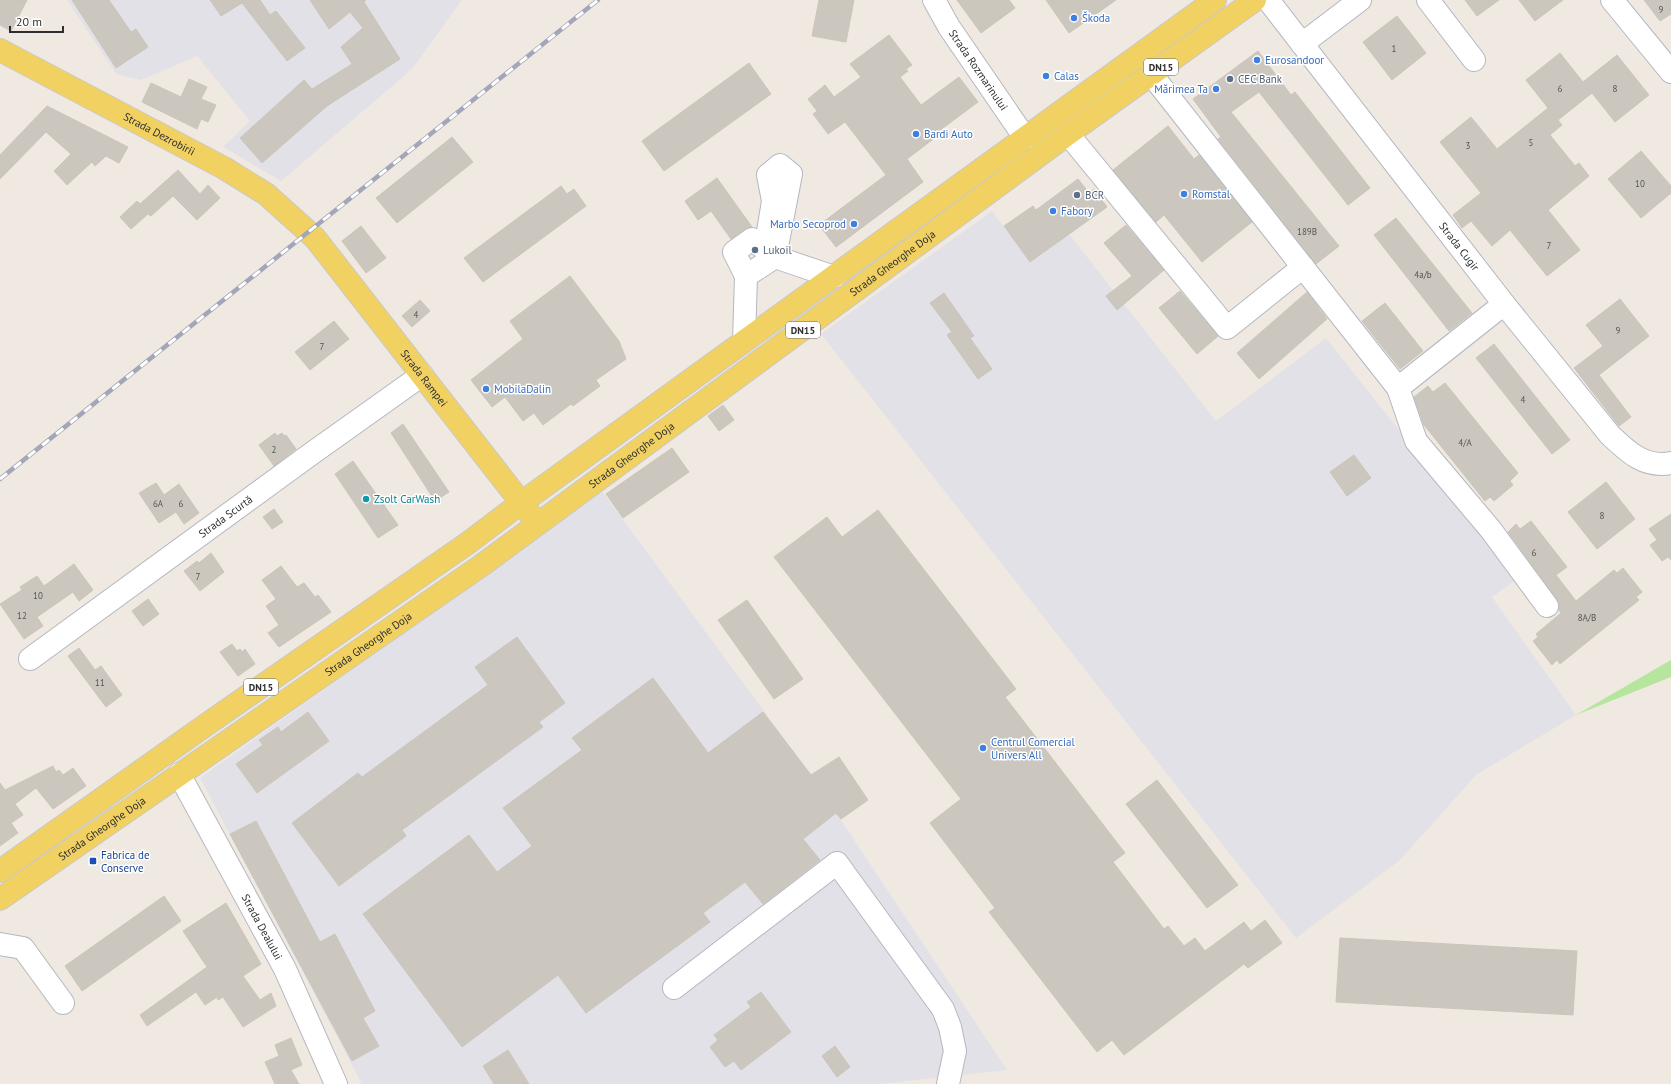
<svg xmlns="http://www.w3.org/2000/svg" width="1671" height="1084" font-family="'PT Sans',sans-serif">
  <rect width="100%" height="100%" fill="#efe9e1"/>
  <!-- industrial -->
  <g fill="#e3e1e8">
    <polygon points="67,0 462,0 412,69 281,181 223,147 250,121 197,56 141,80 116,74"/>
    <polygon points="992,211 1030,262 1069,234 1216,421 1326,338 1517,579 1492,597 1576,715 1476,775 1400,860 1296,938 821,334"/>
    <polygon points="602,491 811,775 1007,1070 880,1084 362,1084 200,778"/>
  </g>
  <!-- green -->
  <polygon fill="#b6e59e" points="1671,660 1671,677 1576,715"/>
  <!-- building -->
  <g fill="#cbc7bf" stroke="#cbc5ba">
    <polygon points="0,0 27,0 11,31 0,25"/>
    <polygon points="72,0 109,0 131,32 136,29 148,47 116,68"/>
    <polygon points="210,0 260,0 270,15 276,11 305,48 287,61 242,3 221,16"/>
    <polygon points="310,0 366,0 364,2 400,59 327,106 262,163 240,138 304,80 312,89 352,64 341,47 363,28 350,12 329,29"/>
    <polygon points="819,0 854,0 846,42 812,36"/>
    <polygon points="957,0 1009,0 1015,8 981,33"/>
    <polygon points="1046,0 1116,0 1069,33"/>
    <polygon points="1465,0 1499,0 1477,16"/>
    <polygon points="1519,0 1563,0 1535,21"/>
    <polygon points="1644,0 1671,0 1671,14 1660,21"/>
    <polygon points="1397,16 1426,53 1392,80 1363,42"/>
    <polygon points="889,35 912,65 906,69 908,71 900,77 921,105 959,77 978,102 939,131 940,134 907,159 923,182 836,247 819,225 886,175 845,122 828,134 813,114 817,111 808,99 825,85 834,97 861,77 850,64"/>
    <polygon points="1258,51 1291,95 1295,92 1370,188 1348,205 1259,92 1231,112 1339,246 1316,264 1218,139 1221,137 1193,99"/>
    <polygon points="1560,53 1583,82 1617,55 1649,95 1615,122 1592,93 1558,120 1562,125 1550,135 1575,166 1579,163 1589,176 1548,210 1580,250 1547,276 1510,230 1492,246 1471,221 1462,228 1453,215 1481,193 1440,142 1471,117 1497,149 1548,108 1526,80"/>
    <polygon points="749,63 771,94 664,171 642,141"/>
    <polygon points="189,79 207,87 201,99 216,105 208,122 201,119 197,129 142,102 151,83 181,97"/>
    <polygon points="47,106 128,147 119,163 106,156 95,166 92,162 67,185 54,171 71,154 46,132 0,179 0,155"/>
    <polygon points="1168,126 1194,159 1199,155 1252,222 1202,262 1164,215 1156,222 1113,170"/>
    <polygon points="452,137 473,162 397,223 376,198"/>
    <polygon points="1641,151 1671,186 1671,193 1641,218 1608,179"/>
    <polygon points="178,170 200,194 208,185 220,198 197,220 173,196 151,216 148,214 131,229 120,217 137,201 140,204"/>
    <polygon points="717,178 752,227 745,229 731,239 711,211 698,220 685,201"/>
    <polygon points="1078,179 1089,193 1094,189 1107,207 1030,262 1004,226 1033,206 1036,210"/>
    <polygon points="561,186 567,194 574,189 586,206 483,282 464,258"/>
    <polygon points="1396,218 1472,313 1449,331 1374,235"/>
    <polygon points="1126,225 1164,270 1117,310 1106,296 1132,276 1104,243"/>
    <polygon points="361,226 386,258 366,273 342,241"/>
    <polygon points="570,276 619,341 626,359 596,380 600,386 573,406 571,404 543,425 534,413 523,421 505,397 492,407 471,380 523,339 510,321"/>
    <polygon points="1180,291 1218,336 1197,354 1159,308"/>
    <polygon points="1307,292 1327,319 1259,379 1237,353"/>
    <polygon points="944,293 974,336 970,338 992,369 978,379 947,335 952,332 930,303"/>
    <polygon points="1620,299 1649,336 1599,375 1631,417 1619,426 1574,368 1603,346 1586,325"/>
    <polygon points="420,300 430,311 412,327 402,316"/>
    <polygon points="1385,303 1423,351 1400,369 1362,321"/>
    <polygon points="334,321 349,339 310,370 295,352"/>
    <polygon points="1494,344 1570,440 1552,454 1476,358"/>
    <polygon points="1445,383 1518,473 1510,481 1513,485 1494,501 1490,497 1485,501 1424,425 1414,397 1428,386 1433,392"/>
    <polygon points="723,405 734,420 719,431 708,416"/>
    <polygon points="403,424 449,492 435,501 391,433"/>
    <polygon points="275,433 277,436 282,433 284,436 286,435 296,449 274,466 259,445"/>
    <polygon points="672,448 689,472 623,518 606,494"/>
    <polygon points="1354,455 1371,478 1347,496 1330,472"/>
    <polygon points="353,461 398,525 378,538 335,474"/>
    <polygon points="1606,482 1635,519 1597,549 1568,512"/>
    <polygon points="156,483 164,495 179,484 199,513 184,524 176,512 159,523 139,493"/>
    <polygon points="274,509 283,522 272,529 263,517"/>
    <polygon points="878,510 1016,689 1005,697 1125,853 1113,862 1164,929 1168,926 1184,946 1195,938 1205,951 1244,922 1251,931 1265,920 1282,943 1248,968 1244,964 1124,1055 1112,1040 1097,1052 989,912 995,908 930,823 961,799 774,557 827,517 842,537"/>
    <polygon points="1671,514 1671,560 1668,557 1662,561 1650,545 1657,540 1649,529"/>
    <polygon points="1531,521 1567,567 1556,575 1576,601 1614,570 1617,573 1623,568 1642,592 1636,597 1639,600 1560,664 1557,660 1552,665 1533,641 1538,637 1536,634 1561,613 1559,610 1559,604 1557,599 1508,532 1516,524 1520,529"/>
    <polygon points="211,553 224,572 200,591 184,571 197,561 199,563"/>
    <polygon points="74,564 93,590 79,601 73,592 37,617 43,626 24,639 0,604 22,590 20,587 37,576 44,586"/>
    <polygon points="281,566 297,587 304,583 315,597 318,595 331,612 279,647 268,633 279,625 266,606 276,599 262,580"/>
    <polygon points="148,599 159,614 143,626 132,611"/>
    <polygon points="747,600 803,679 774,699 718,620"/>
    <polygon points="517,637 565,703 539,722 543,727 402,830 406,836 339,886 292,823 358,773 362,777 488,685 475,667"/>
    <polygon points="232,644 237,651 240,649 242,652 245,649 255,664 238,676 220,652"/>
    <polygon points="79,648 95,670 101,666 122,695 106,707 68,656"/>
    <polygon points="653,678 708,753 763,712 811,775 839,757 868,800 841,819 836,813 803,839 820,860 763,904 745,882 703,913 710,922 586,1013 558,975 462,1047 363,914 469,835 497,872 532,846 503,808 582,750 572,738"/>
    <polygon points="308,712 329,741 257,793 236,764 263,745 259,740 278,727 281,732"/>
    <polygon points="53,766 56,772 59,770 63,775 73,768 86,786 53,809 36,788 15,804 23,815 11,823 18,833 0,846 0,783 5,790"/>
    <polygon points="1157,780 1238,885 1207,908 1126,804"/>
    <polygon points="256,821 320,942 335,934 375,1011 363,1018 379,1046 352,1061 230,834"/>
    <polygon points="164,896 181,921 82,991 65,966"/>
    <polygon points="226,903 261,964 243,976 260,1000 271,993 276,1006 243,1027 223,997 218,1000 217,997 205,1005 196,992 147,1026 140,1015 207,967 183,931"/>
    <polygon points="1340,938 1577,951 1573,1015 1336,1002"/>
    <polygon points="761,992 791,1032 741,1070 734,1061 725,1067 710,1047 718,1040 714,1035 751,1007 747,1002"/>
    <polygon points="291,1038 302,1065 291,1070 299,1084 275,1084 265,1062 279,1056 275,1045"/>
    <polygon points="835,1046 850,1067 837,1077 822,1056"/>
    <polygon points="508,1050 529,1084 494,1084 483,1066"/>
  </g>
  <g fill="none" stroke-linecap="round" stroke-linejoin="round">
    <defs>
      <g id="minor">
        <path id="s1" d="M934,0L949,27L1025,138"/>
        <path id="s2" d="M1268,0L1504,304L1610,435C1628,452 1644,468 1671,463"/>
        <polyline points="1428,0 1474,60"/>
        <polyline points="1612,0 1671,72"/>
        <polyline points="1302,44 1360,0"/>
        <polyline points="1151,74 1398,388 1416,441 1491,530 1547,606"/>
        <polyline points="1068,134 1227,328 1303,267"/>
        <polyline points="746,276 734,252 752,239 775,257 791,174 780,165 768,175 773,201 765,250"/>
        <polyline points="744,341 746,276 775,257 834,277"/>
        <polyline points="1398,388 1504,304"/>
        <path id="s3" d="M30,659L311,454L422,375"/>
        <path id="s4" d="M179,774L285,969L336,1084"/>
        <polyline points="0,944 23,948 63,1003"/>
        <polyline points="674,988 837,863 943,1009 950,1027 955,1051 948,1084"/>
      </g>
      <g id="major">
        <path id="s5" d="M0,50L224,168L266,194L315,238L530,514"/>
        <polyline points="0,871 203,727 468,543 521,503 1215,0"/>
        <path id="s6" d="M0,899L482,565L1068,134L1255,0"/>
      </g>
    </defs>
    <!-- minor casing -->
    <use href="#minor" stroke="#b4b7c1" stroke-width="24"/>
    <!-- major casing -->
    <use href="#major" stroke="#c9c9c9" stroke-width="24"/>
    <!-- minor -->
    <use href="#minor" stroke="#fff" stroke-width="22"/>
    <!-- major -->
    <use href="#major" stroke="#f2d163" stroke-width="22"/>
    <defs>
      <polyline id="rail" points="0,479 598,0"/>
    </defs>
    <!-- rail casing -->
    <use href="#rail" stroke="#a3a6b8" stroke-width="4.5"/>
    <!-- rail -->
    <use href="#rail" stroke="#fff" stroke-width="3" stroke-dasharray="9" stroke-linecap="butt"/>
  </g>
  <!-- markers -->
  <g fill="#3f7fe0" stroke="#fff" stroke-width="1.5">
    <circle cx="1074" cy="18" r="4"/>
    <circle cx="1257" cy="60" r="4"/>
    <circle cx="1046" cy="76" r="4"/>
    <circle cx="1216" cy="89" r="4"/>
    <circle cx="916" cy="134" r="4"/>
    <circle cx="1184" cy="194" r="4"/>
    <circle cx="1053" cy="211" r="4"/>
    <circle cx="854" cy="224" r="4"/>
    <circle cx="486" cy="389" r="4"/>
    <circle cx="983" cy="748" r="4"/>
  </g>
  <g fill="#5c6f8a" stroke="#fff" stroke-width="1.5">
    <circle cx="1230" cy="79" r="4"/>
    <circle cx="1077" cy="195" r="4"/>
    <circle cx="755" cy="250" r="4"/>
  </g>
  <circle fill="#0f9aa8" stroke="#fff" stroke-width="1.5" cx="366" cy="499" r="4"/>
  <rect fill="#1a4fb4" stroke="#fff" stroke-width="1.5" x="89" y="857" width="8" height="8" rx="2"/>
  <g text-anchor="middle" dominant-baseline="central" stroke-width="3" stroke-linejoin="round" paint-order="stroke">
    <!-- number labels -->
    <g font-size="9" fill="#555452">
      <text x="1661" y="9">9</text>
      <text x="1394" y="48">1</text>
      <text x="1560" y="88">6</text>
      <text x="1615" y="88">8</text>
      <text x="1531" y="142">5</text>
      <text x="1468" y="145">3</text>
      <text x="1640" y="183">10</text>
      <text x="1307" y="231">189B</text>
      <text x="1549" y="245">7</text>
      <text x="1423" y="274">4a/b</text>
      <text x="416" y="314">4</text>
      <text x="1618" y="330">9</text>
      <text x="322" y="346">7</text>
      <text x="1523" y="399">4</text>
      <text x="1465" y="442">4/A</text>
      <text x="274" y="449">2</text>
      <text x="158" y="503">6A</text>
      <text x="181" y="503">6</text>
      <text x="1602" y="515">8</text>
      <text x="1534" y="552">6</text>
      <text x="198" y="576">7</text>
      <text x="38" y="595">10</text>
      <text x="22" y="615">12</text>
      <text x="1587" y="617">8A/B</text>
      <text x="100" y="682">11</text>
    </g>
    <!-- shield labels -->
    <g fill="#fff" stroke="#6d6d6d" stroke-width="1">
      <rect x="1144" y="59" width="34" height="16" rx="3"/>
      <rect x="786" y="322" width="34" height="16" rx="3"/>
      <rect x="244" y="679" width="34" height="16" rx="3"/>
    </g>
    <g font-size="10" font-weight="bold" fill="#2e2e2e">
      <text x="1161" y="67">DN15</text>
      <text x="803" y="330">DN15</text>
      <text x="261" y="687">DN15</text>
    </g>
    <!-- shop labels -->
    <g font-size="11" fill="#366cbe" stroke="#fff" text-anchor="start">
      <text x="1082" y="18">Škoda</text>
      <text x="1265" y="60">Eurosandoor</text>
      <text x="1054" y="76">Calas</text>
      <text x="1208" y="89" text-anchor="end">Mărimea Ta</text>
      <text x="924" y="134">Bardi Auto</text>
      <text x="1192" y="194">Romstal</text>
      <text x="1061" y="211">Fabory</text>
      <text x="846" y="224" text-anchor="end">Marbo Secoprod</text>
      <text x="494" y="389">MobilaDalin</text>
      <text x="991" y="742">Centrul Comercial<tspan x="991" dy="13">Univers All</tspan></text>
    </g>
    <!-- street labels -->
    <g font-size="11" fill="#2e2e2e" stroke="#fff">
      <text stroke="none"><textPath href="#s1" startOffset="83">Strada Rozmarinului</textPath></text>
      <text stroke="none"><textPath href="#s5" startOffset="180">Strada Dezrobirii</textPath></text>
      <text stroke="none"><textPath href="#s2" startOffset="312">Strada Cugir</textPath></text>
      <text stroke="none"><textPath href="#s6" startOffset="1096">Strada Gheorghe Doja</textPath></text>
      <text stroke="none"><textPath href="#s5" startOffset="546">Strada Rampei</textPath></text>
      <text stroke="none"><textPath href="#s6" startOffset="772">Strada Gheorghe Doja</textPath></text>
      <text stroke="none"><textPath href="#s3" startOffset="242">Strada Scurtă</textPath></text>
      <text stroke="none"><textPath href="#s6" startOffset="448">Strada Gheorghe Doja</textPath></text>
      <text stroke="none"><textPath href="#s6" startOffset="124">Strada Gheorghe Doja</textPath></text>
      <text stroke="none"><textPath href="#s4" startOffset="174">Strada Dealului</textPath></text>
    </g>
    <!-- service labels -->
    <g font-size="11" fill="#4e5e75" stroke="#fff" text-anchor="start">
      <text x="1238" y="79">CEC Bank</text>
      <text x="1085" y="195">BCR</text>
      <text x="763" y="250">Lukoil</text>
    </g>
    <!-- culture labels -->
    <g font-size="11" fill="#0d838f" stroke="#fff" text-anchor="start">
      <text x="374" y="499">Zsolt CarWash</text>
    </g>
    <!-- transit labels -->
    <g font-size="11" fill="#164399" stroke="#fff" text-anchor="start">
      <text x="101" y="855">Fabrica de<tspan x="101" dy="13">Conserve</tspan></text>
    </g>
  </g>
  <!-- scale -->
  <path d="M10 26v6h53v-6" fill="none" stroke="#2e2e2e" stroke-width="2"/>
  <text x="16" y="26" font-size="12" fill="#2e2e2e" stroke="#ffffff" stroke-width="3" paint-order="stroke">20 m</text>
</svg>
